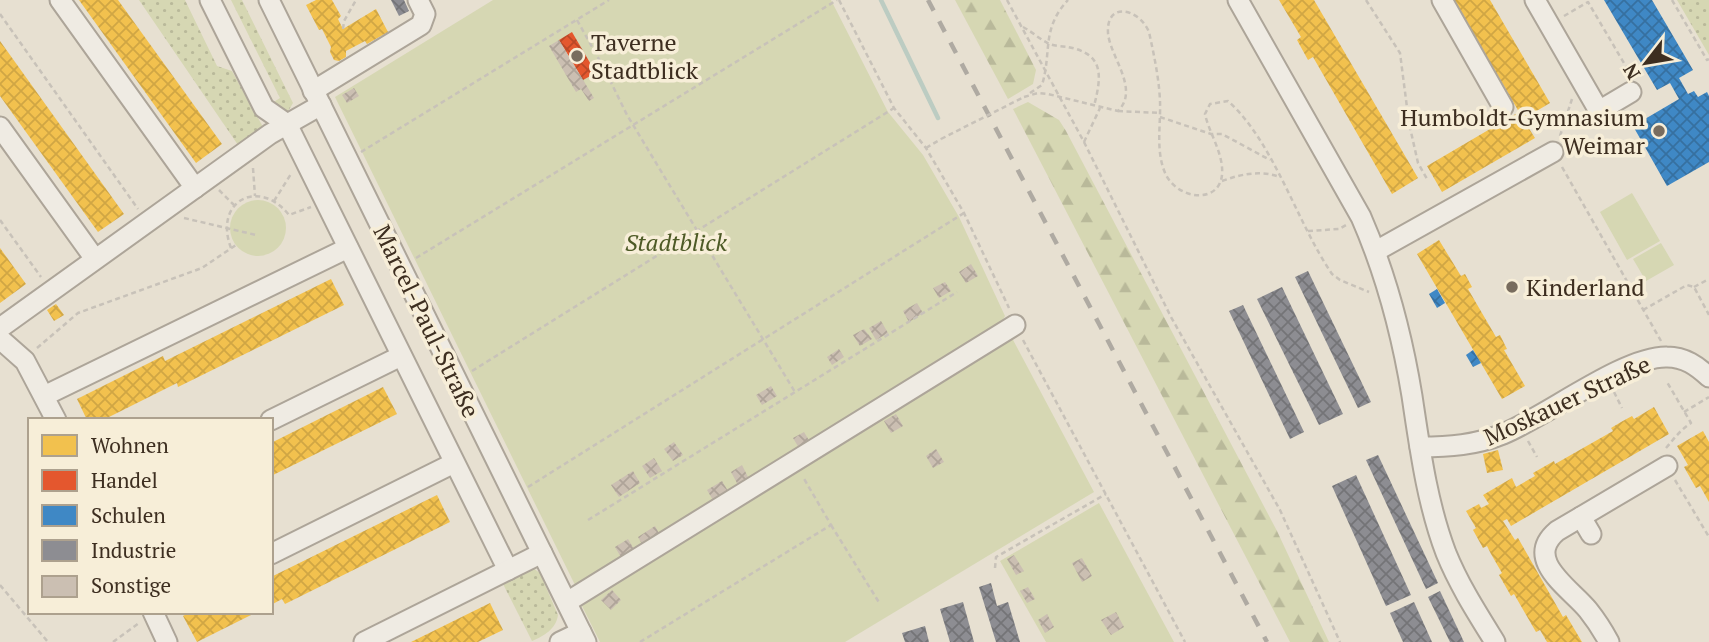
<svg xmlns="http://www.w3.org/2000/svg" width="1709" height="642" font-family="'PT Serif',serif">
  <defs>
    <pattern id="grass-dots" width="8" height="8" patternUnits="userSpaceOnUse" patternTransform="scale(1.75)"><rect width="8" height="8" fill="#d6d7b3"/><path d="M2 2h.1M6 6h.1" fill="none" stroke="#b9b99a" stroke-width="1.8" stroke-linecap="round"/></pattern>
    <pattern id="forest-firs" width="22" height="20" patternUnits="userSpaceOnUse" patternTransform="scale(1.75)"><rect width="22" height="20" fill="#d6d7b3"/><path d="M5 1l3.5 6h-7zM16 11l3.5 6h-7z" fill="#b9b99a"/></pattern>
    <pattern id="homes-cross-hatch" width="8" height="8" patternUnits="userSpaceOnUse" patternTransform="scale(1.75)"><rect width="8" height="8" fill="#f2c14e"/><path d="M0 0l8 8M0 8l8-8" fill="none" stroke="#d0a644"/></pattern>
    <pattern id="shops-cross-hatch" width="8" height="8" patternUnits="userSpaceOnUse" patternTransform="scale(1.75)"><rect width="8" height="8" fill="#e4572e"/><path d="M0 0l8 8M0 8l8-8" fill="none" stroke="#ba4827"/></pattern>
    <pattern id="schools-cross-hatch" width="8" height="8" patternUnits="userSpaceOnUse" patternTransform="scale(1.75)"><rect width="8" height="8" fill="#3f88c5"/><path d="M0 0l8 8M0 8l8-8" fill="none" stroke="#3670a0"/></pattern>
    <pattern id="industry-cross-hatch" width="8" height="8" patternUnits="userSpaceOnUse" patternTransform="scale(1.75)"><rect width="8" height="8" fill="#8d8d92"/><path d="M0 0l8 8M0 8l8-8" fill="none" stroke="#747477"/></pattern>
    <pattern id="building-cross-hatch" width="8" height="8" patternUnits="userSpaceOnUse" patternTransform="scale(1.75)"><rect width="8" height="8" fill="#cbbfb2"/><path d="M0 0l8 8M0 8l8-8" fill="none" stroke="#afa499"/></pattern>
  </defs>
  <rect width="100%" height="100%" fill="#e7e0d1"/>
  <!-- grass -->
  <g fill="url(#grass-dots)">
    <polygon points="139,0 185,0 217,66 232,71 263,127 238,145"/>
    <polygon points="231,0 242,0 293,103 287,113 269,105 280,98"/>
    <polygon points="1677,0 1709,0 1709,55"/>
    <path d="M533,568L540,573L558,615C556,629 544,636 532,641L501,580Z"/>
  </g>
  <!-- forest -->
  <g fill="url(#forest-firs)">
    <polygon points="955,0 1000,0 1036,70 1033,84 1008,99"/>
    <polygon points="1028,102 1059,120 1066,131 1277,531 1329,642 1290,642 1013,109"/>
  </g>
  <!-- green -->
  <g fill="#d6d7b3">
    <polygon points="493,0 831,0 888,112 923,155 959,217 1005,316 998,329 576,587 335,97"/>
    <polygon points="1632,193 1660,241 1627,260 1600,212"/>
    <circle cx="258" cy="228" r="28"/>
    <polygon points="1661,243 1674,265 1646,281 1633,259"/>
    <polygon points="1012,338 1094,492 845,642 600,642 582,606 585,597"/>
    <polygon points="1099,503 1174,642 1046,642 1000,561"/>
  </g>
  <!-- homes -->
  <g fill="url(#homes-cross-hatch)">
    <polygon points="79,0 118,0 222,144 196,163"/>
    <polygon points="316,0 332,0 341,16 338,19 343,29 376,9 388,32 367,44 365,41 346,51 346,57 339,61 334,60 330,52 331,47 322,29 319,30 306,5"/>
    <polygon points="1279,0 1314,0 1418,178 1392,194 1313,57 1308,60 1297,40 1301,37"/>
    <polygon points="1454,0 1490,0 1550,103 1523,119 1535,138 1442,192 1427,166 1519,112"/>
    <polygon points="0,41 124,214 98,232 0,96"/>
    <polygon points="1439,240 1461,276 1465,274 1472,287 1468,289 1496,337 1500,335 1507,349 1504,350 1525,386 1502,399 1417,254"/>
    <polygon points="0,248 26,284 0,303"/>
    <polygon points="331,279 344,305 178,387 177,383 103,420 87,420 77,399 163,356 165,361"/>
    <polygon points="56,304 64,315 54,321 47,310"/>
    <polygon points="383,387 397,414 271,476 271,443"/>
    <polygon points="1654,407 1669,434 1511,526 1507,519 1503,521 1515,540 1518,538 1563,617 1566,615 1582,642 1547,642 1540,630 1536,632 1514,594 1511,596 1499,575 1502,573 1491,554 1487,546 1483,548 1473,530 1476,528 1466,511 1479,504 1481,508 1489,504 1483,495 1512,478 1516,487 1535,476 1533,473 1554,461 1555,464 1613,431 1611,428 1621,422 1632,416 1634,419"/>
    <polygon points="1703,431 1709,442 1709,502 1700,486 1696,488 1684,467 1688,465 1677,446"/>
    <polygon points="1498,450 1503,470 1487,473 1483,454"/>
    <polygon points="437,495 450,522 285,604 282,599 271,605 271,577"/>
    <polygon points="490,603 503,630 478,642 411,642"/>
    <polygon points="190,612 257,612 197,642 183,616"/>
  </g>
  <!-- shops -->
  <polygon fill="url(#shops-cross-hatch)" points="572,32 596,73 583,80 559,40"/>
  <!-- schools -->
  <g fill="url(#schools-cross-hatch)">
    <polygon points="1604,0 1652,0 1693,70 1679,78 1688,94 1694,91 1698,97 1707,92 1709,96 1709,162 1667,186 1633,126 1679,99 1670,83 1657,90"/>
    <polygon points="1437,289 1445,303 1437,308 1429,294"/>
    <polygon points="1473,350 1481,363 1473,367 1466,355"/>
  </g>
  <!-- industry -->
  <g fill="url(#industry-cross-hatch)">
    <polygon points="391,0 404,0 409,11 399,16"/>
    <polygon points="1308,271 1371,402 1358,408 1295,277"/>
    <polygon points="1282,287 1343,414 1319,425 1257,299"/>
    <polygon points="1243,305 1304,432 1290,439 1229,311"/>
    <polygon points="1378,455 1438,583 1426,589 1366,460"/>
    <polygon points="1356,475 1411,595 1386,606 1332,486"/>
    <polygon points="991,583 997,606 1008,602 1020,642 996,642 979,587"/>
    <polygon points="1440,591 1464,642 1450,642 1428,597"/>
    <polygon points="963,602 974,642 950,642 940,609"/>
    <polygon points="1414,602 1432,642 1403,642 1390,613"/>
    <polygon points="925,626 929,642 905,642 902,633"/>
  </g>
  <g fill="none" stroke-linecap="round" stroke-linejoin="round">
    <!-- stream -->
    <polyline stroke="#bcccc2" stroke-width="4.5" points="881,0 938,118"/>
  </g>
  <!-- building -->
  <g fill="url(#building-cross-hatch)">
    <polygon points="559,40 594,98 589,101 581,89 576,92 549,46"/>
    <polygon points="354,88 359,96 347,103 342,95"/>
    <polygon points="971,264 978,276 966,283 959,272"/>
    <polygon points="945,282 951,291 939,298 933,288"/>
    <polygon points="917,303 923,313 909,322 903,311"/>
    <polygon points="881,321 888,333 876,340 869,328"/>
    <polygon points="864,329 872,339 860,346 853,335"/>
    <polygon points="839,349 844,357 832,365 827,357"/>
    <polygon points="771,386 777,396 762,405 756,395"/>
    <polygon points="896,414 903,426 891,433 884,421"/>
    <polygon points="804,432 810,442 799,448 793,438"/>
    <polygon points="674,442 683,455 673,461 664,449"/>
    <polygon points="936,449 944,462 933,468 926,456"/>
    <polygon points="654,458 662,471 650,478 642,466"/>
    <polygon points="742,465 749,479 738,485 731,472"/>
    <polygon points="633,471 640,483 619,497 611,485"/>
    <polygon points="722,481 728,491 714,502 707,490"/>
    <polygon points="655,526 660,535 643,546 638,537"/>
    <polygon points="628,539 635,551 622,559 615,547"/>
    <polygon points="1014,555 1024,571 1016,575 1007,559"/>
    <polygon points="1082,558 1092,576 1082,582 1072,563"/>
    <polygon points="1028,587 1035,599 1027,603 1020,591"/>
    <polygon points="612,590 621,600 611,610 601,600"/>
    <polygon points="1116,612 1124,627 1111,635 1101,620"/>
    <polygon points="1047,614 1054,627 1045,633 1038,620"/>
  </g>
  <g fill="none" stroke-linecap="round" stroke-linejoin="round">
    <defs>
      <g id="minor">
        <polyline points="60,0 195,188"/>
        <polyline points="210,0 264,108 287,124 508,570"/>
        <polyline points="269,0 586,642"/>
        <path d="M1238,0L1361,217C1386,274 1402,335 1412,396C1420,449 1427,503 1446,553C1459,585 1477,613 1495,642"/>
        <polyline points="1442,0 1503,107"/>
        <polyline points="1535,0 1599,111 1631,92"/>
        <polyline points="313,91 421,25 425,14 418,0"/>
        <polyline points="0,127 95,259"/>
        <polyline points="1376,251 1553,152"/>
        <polyline points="0,328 270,134 321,105"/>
        <polyline points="0,339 25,361 56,420"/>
        <polyline points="44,396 348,248"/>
        <polyline points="271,420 401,356"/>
        <path d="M1420,447C1449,447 1476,445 1503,434C1547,416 1624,356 1667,357C1685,357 1697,366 1709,377"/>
        <polyline points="1581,517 1591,534"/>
        <polyline points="271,554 454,463"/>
        <polyline points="567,602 1015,325"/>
        <polyline points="153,612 167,642"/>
        <polyline points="364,642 542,553"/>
        <polyline points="560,642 581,632"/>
        <path d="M1609,642C1603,631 1596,620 1588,610C1570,588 1523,560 1557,531L1667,466"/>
      </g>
    </defs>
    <!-- minor casing -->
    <use href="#minor" stroke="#ada599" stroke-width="23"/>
    <!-- path -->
    <g stroke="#c8c2b9" stroke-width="2.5" stroke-dasharray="5 3.5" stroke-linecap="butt">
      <polyline points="839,0 894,108 926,148 964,213 1009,308"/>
      <polyline points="1007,0 1084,142 1171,317 1280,510 1340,642"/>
      <polyline points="1366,0 1400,53 1409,123 1418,163 1427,179"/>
      <polyline points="1672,0 1707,60 1709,59"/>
      <polyline points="0,14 138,209"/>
      <polyline points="1564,16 1588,2 1631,75"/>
      <polyline points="577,20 605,70 627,115 795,392"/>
      <path d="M1023,27C1031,31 1038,38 1046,42C1051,46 1061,46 1068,47C1104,54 1102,75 1094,106"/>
      <polyline points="343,29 344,21 356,0"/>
      <path d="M1030,93L1042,85C1052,52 1041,29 1068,0"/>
      <path d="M1024,97L1038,93L1048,94L1118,111C1140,89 1110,57 1108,33C1106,1 1139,8 1149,32C1154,55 1159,78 1160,101C1161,125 1155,152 1166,175C1179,200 1219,204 1222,175C1224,154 1209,133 1205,114L1210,104L1228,101C1274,142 1297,223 1332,274L1340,280L1369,292"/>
      <polyline points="1118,111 1160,113"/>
      <polyline points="1160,117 1211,134 1222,134 1270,160"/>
      <polyline points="1560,136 1572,99"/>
      <polyline points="1084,142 1100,108"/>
      <polyline points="926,148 941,139"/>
      <polyline points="361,152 609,0"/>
      <polyline points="1562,167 1661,341"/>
      <polyline points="253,168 255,196"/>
      <path d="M1222,181C1241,174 1260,170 1280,177"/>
      <polyline points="219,190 234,205"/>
      <polyline points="274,201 291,174"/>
      <polyline points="184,218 256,235"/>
      <polyline points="0,220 41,277"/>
      <polyline points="1308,231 1339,229 1346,225"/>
      <path d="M231,248C213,201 259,177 289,215L311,207"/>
      <polyline points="416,258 837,0"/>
      <polyline points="1694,287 1709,279"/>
      <polyline points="1643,310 1687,285 1694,287 1709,315"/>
      <polyline points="1023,340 1185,642"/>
      <polyline points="37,348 78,313 202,268 236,245"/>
      <polyline points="472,371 894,108"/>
      <polyline points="1614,392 1622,408"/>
      <polyline points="1684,412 1709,397"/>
      <polyline points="1528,441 1537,457"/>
      <path d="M1666,448C1674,439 1680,430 1691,423L1667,382"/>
      <polyline points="1675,480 1709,537"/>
      <polyline points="528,487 964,213"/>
      <polyline points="588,520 957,292"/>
      <polyline points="831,525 880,604"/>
      <polyline points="995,568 996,557 1106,494"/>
      <polyline points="0,585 48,642"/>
      <polyline points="113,642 139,623"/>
      <polyline points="640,642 831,525 803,477"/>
    </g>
    <!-- minor -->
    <use href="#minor" stroke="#efebe3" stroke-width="19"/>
    <!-- rail -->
    <polyline stroke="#afaaa2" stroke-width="4.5" stroke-dasharray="12 12" stroke-linecap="butt" points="928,0 1267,642"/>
    <!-- path-bridge -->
    <polyline stroke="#c8c2b9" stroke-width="2.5" stroke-dasharray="5 3.5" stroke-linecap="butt" points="941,139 1024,97"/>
  </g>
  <!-- markers -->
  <g fill="#786c5e" stroke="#f7eed8" stroke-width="2.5">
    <circle cx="577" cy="56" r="7"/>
    <circle cx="1659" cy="131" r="7"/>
    <circle cx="1512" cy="287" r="7"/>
  </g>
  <g text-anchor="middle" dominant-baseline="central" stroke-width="7" stroke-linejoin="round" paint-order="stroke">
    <!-- poi labels -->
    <g font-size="24" fill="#3d2e20" stroke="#f7eed8" text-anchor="start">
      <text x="591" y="42">Taverne<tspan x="591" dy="28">Stadtblick</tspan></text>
      <text x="1645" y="117" text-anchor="end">Humboldt-Gymnasium<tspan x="1645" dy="28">Weimar</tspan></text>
      <text x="1526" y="287">Kinderland</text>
    </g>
    <!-- park labels -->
    <g font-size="24" font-style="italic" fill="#4d5a26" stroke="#f7eed8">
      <text x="676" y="242">Stadtblick</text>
    </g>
    <!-- street labels -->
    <g font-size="24" fill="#3d2e20" stroke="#f7eed8">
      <text transform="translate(427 321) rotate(64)">Marcel-Paul-Straße</text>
      <text transform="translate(1567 400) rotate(-25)">Moskauer Straße</text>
    </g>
  </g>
  <!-- legend -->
  <rect x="28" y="418" width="245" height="196" fill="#f7eed8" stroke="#ada18e" stroke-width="2"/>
  <rect x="42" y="435" width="35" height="21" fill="#f2c14e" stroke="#ada18e" stroke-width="2"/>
  <text x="91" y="453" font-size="21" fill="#3d2e20">Wohnen</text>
  <rect x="42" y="470" width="35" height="21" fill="#e4572e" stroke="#ada18e" stroke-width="2"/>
  <text x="91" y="488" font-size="21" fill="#3d2e20">Handel</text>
  <rect x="42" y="505" width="35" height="21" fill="#3f88c5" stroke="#ada18e" stroke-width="2"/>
  <text x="91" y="523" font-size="21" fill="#3d2e20">Schulen</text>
  <rect x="42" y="540" width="35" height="21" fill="#8d8d92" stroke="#ada18e" stroke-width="2"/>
  <text x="91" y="558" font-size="21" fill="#3d2e20">Industrie</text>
  <rect x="42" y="576" width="35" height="21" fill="#cbbfb2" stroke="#ada18e" stroke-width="2"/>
  <text x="91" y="593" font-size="21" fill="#3d2e20">Sonstige</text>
  <!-- north arrow -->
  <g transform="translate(1646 63) rotate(239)" stroke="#f7eed8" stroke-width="5" paint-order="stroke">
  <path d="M0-5L12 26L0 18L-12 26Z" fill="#3d2e20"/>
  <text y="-10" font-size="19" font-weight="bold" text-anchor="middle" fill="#3d2e20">N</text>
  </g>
</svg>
